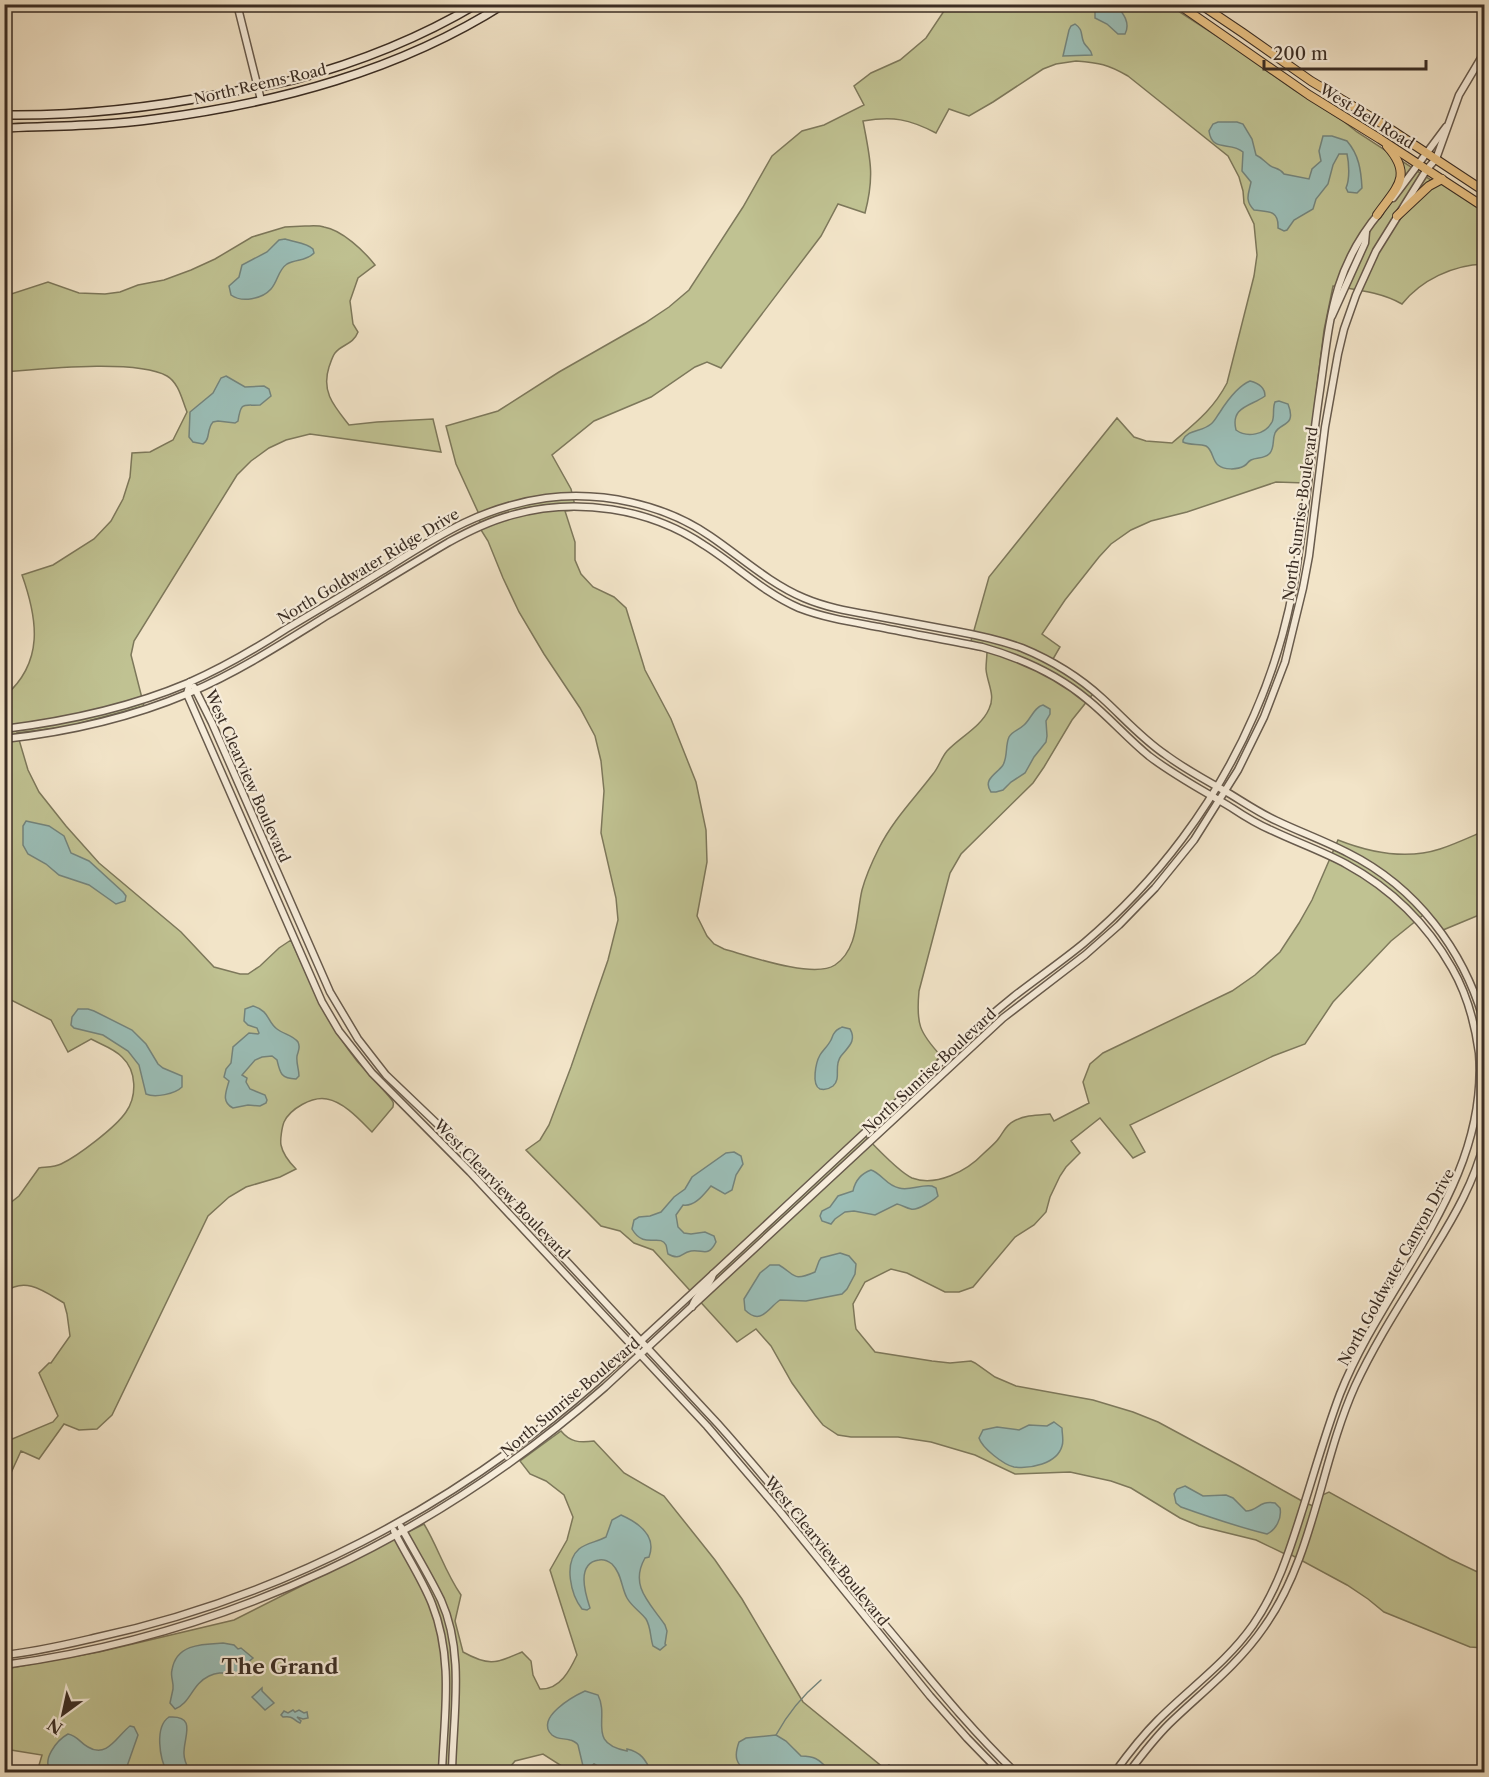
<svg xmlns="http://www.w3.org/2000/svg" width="1489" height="1777" font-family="'Libre Caslon Text',serif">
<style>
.green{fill:#c0c292;stroke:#7d785b;stroke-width:1.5;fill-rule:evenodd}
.water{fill:#9bbeb7;stroke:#74847c;stroke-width:1.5}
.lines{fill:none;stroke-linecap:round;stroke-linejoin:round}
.stream{stroke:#74847c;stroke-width:1.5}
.tertiary-casing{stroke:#685b4d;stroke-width:9}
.secondary-casing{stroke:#3a2d24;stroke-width:10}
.primary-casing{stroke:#3a2d24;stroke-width:10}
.tertiary{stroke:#f7eddb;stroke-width:6}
.secondary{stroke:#f7eddb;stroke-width:7}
.primary{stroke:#e9c284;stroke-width:8}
.labels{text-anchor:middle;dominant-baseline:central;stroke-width:4.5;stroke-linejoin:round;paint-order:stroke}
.street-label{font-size:15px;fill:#3a2d24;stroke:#f7eddb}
.district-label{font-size:21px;font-weight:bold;fill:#3a2d24;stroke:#f7eddb}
</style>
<rect width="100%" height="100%" fill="#f2e4c8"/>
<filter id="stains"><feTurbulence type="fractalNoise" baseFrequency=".00333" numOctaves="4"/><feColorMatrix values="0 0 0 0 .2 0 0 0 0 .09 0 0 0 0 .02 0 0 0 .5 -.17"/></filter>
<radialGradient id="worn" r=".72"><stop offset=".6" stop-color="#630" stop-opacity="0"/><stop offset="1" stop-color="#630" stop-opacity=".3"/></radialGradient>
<g class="green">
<path d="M969,4l16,2 4,-2 180,1 68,44 57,41 48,30 15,12 74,48 14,5 39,27v52c-31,1 -63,16 -82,40 -21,-12 -45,-14 -69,-18l-9,44 -19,153 -29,-1 -89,30 -36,9 -20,9 -20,14 -12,13 -34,43 -23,34 18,13 -7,12 20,13 23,18 -24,30 -28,47 -11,16 -72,71 -11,19 -31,118c-3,33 0,41 22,65l-80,76c12,12 37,40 51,46 24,9 55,-7 71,-24 5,-5 12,-10 16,-16 5,-7 7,-13 15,-17 11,-6 24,-6 36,-7l4,7 35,-18 -6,-21 7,-18 13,-11 129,-62 23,-16 25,-23 19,-29 13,-23 26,-60c33,13 68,20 102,9 15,-5 30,-12 44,-18v82l-41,17 -16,-18 -36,29 -58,61 -28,42 -32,12 -143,69 15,27 -12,6 -33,-40 -29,23 9,12 -14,14 -6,9 -10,21 -4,15 -12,13 -19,12 -42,50 -14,5h-14l-38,-19 -16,-4 -26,13 -12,22 2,19 1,6 19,23 57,9 18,2 21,-2 4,2 20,14 21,9 77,14 40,12 25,10 78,42 66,37 15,7 3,-12 9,-4 121,67 34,16v73l-14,-1 -86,-35 -16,-13 -21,-14 -61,-33 -1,2 -29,-14 -57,-14 -19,-8 -49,-30 -20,-7 -41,-9 -55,2 -40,-19 -44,-13 -33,-5h-47l-13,-2 -15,-10 -8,-10 -23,-32 -21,-37 -15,-17 -19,13 -84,-92 -19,-7 -14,-12 -19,-5 -75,-76 14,-10 9,-15 22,-58 37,-107 10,-40 -2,-22 -15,-65 3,-42 -3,-30 -6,-25 -15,-28 -36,-54 -25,-42 -16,-34 -15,-37 -7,-11 -3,-18 -22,-48 -10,-38 52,-15 61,-39 86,-49 24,-16 20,-17 54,-83 29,-51 30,-25 22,-6 40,-20 -10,-19 17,-13 29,-13 26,-22 22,-33zM1076,61c24,2 31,3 52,15l100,80 11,21 4,14 1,12 10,21 3,31 -3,21 -27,107c-14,27 -33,41 -55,60l-26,-2 -12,-4 -17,-19 -128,159 -20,71 18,3c0,6 -1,12 -1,18 1,14 10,26 3,40 -8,18 -29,28 -42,42 -6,7 -8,16 -14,23 -19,25 -40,46 -54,74 -7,14 -13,27 -17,42 -6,25 -3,59 -27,75 -22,14 -86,-9 -111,-16l-10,-5 -7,-8 -10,-20 10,-54 -1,-32 -10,-48 -25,-63 -26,-49 -19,-62 -12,-11 -21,-10 -12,-13 -6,-14v-18l-10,-31 11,-1 -5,-21 -19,-34 42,-34 57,-24 44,-30 12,-5 14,6 100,-132 17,-32 27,9c10,-38 5,-55 -2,-92 30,-5 46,-2 73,12l13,-24 20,7 24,-14 50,-33 13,-5z"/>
<path d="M305,226c6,0 13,-1 19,1 18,3 40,24 51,38l-17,13 -8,23 3,23 5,8c-5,13 -16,12 -23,21 -3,4 -4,9 -6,14 -8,25 5,39 20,58l28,-3 56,-3 8,33 -131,-18 -24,6 -17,8 -18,13 -14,14 -103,166 -3,14 13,51 -78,21 -49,6 11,37 11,22 27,34 33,37 82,69 33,35 26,7h8l12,-8 19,-18 12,-8c19,42 37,85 66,121 6,7 35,37 36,41 1,2 0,3 0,5l-21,25c-12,-12 -28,-30 -45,-33 -15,-3 -37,10 -43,23 -2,5 -4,18 -3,23 2,10 8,17 15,24l-16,8 -34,10 -17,10 -21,19 -96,199 -15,14 -18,1 -15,-6 -25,35 -18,-8 -16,35v-44l48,-20 5,-6 -19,-43 10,-10h2l19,-27 -3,-22 -3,-11c-19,-11 -38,-27 -59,-11v-85l14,-11 20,-28c7,-1 16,-1 22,-4 17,-8 55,-37 65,-52 11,-16 11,-41 -4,-55 -7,-8 -22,-13 -31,-18l-23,13 -17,-32 -46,-23v-301c39,-34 33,-76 17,-121l31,-10 41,-26 17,-18 12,-22 7,-22 2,-24 18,-1 23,-12 14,-28c-5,-12 -8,-29 -20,-36 -31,-17 -125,-7 -162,-4v-76l43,-14 31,11 26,1 15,-2 18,-7 26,-5 27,-10 24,-11 37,-22 33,-10z"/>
<path d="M561,1431c9,11 18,12 33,10l30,32 40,23 51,64 27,39 61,103 81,66 5,-3 7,7h-325l-28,-18 -28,7 -9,11h-469l5,-17 -37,-6v-80l94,-17 135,-32 190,-96c14,23 21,48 37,71l-6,26 8,31c27,15 33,11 59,0l9,9 2,14 7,14c20,1 30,-19 37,-34l-27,-85 17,-30 6,-23 -9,-22 -18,-14 -16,-7 -10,-13z"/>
</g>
<g class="water">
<path d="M1095,5h21c7,8 15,18 9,29h-7l-11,-10 -12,-6z"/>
<path d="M1075,24c9,6 5,11 9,19 4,6 7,6 8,12l-29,1 6,-26 2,-4z"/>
<path d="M1218,122h19l6,2 9,15 4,16c6,3 7,5 12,9 6,6 10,2 16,10l25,5 3,-10 9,-8 -2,-10 4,-15h9l15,5c12,14 14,29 15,47l-5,5 -9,-1 -2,-4c4,-9 3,-25 1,-34h-8l-6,11 -5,19 -12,15 -3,10 -19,11 -7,10 -3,1 -6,-3c1,-19 -11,-16 -24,-18 -10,-10 -5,-17 -3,-28l-9,-11 1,-19c-12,-11 -31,1 -34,-21l4,-7z"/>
<path d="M285,239c9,3 23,4 28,10l1,4c-7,8 -18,6 -27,11 -9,6 -9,17 -16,25 -9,10 -29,14 -40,6l-2,-9 10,-9 3,-12 25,-13 12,-12z"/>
<path d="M226,376l19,11 19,-1 5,3 2,7 -11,9c-17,1 -19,-4 -22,16l-3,2 -17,-2 -5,1c-7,8 -2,17 -10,22l-10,-2 -4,-5 1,-25 23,-19 8,-15z"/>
<path d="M1250,381c8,2 15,6 15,15 -13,10 -35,10 -29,34 11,8 29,5 36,-8 3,-6 0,-13 3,-20l4,-1 9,3c9,23 -8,18 -13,29 -3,7 0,16 -6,21 -5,5 -12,3 -18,6 -5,3 -2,3 -7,6 -7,4 -20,4 -26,-1 -6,-5 -5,-15 -12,-19 -7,-3 -15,0 -23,-4v-2c5,-11 19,-8 28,-16 4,-3 6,-8 9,-12 7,-11 18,-26 30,-31z"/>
<path d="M1043,705l7,4v5l-4,7 1,15 -1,6 -12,15 -9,16 -14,9 -8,8 -7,2h-5c-9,-13 6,-18 12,-27 5,-9 2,-19 6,-28 3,-6 10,-7 15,-12 7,-6 10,-18 19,-20z"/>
<polygon points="26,821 49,826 64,836 71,853 89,861 123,892 126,896 125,901 116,904 89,885 59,875 46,864 28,854 23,845 23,826"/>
<path d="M253,1006c17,5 14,16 24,23 6,5 16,6 21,13 3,6 0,9 -1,14 -1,7 2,13 2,20l-3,3c-15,0 -16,-6 -19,-19l-5,-4 -10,1 -7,3 -13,15 5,3 -1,4 4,7 15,6 2,5 -1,3 -6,3 -12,-1 -15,3c-12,-6 -7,-16 -4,-27l-5,-4 2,-8 5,-6 2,-16 16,-14 9,1 1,-1 -2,-5 -9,-3 -4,-4 1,-12z"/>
<path d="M78,1009h10l6,2 38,19 14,14 12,20 5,4 19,8v11c-7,7 -27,11 -36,7l-7,-29 -11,-14 -25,-16 -29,-7 -3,-3 1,-8z"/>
<path d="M842,1027l8,2c7,12 -2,18 -9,27 -8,10 1,22 -8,30 -4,3 -9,4 -13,3 -9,-4 -4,-27 0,-34 3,-5 8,-9 11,-15 1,-2 2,-6 4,-8 2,-3 4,-3 7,-5z"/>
<path d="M734,1152l7,4 2,8 -7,11 -4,15 -7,4 -14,-8c-7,8 -16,21 -28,19l-7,10 2,12 6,6 7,1 14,-2 9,4 2,6c-8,16 -13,7 -25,9 -11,2 -10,10 -23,3 -1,-3 -1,-6 -2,-9 -6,-12 -22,5 -34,-16l2,-9 5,-3 11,-1 11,-4 13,-15 11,-8 7,-12 34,-24z"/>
<path d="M871,1170c10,3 16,16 28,18 11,3 22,-4 33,-2l4,2 2,8c-4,4 -21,15 -27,13 -5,-1 -9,-4 -14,-5l-22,11 -21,-4 -9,1 -10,7 -4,5 -9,-3 -2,-5 2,-5 8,-4 8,-11 15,-5c2,-10 7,-17 18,-21z"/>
<path d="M840,1253l9,3 7,8 -1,10 -8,15 -5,5 -36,7 -26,-1c-12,8 -19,26 -35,10l-1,-11 16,-26 10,-8h9c17,10 13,17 36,7l4,-11 2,-3z"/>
<path d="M1054,1422l8,6c0,6 2,13 0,18 -5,18 -32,23 -48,21 -10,-2 -32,-19 -35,-29l4,-8 14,-3 22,3 10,-5 18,1z"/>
<path d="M1185,1486l18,10 23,-1 7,3 13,13c12,0 13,-11 29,-8l5,5c2,10 -4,22 -13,26 -29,-7 -58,-17 -86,-27l-5,-4 -2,-9 3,-5z"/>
<path d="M621,1515c18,8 36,21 28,42l-4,1c-16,28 5,45 20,67l2,6 -2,13 1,1 -6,5 -7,-4c-3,-9 -2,-19 -7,-27 -6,-8 -14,-12 -19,-21 -6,-11 -5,-24 -15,-34 -4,-3 -8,-5 -13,-4 -23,3 -14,33 -9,48l-3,2 -5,-1c-11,-14 -19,-46 -3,-60 7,-6 18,-7 27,-12l6,-17z"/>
<path d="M223,1643l11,2 4,4 3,-1 12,10 -7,6 5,6c-18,9 -26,-2 -42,6 -17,8 -19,28 -34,33l-5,-6c1,-5 2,-9 3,-14 1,-7 -3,-13 -1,-19 4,-26 30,-26 51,-27z"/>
<polygon points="262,1688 262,1691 274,1703 265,1710 252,1697"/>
<path d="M585,1691l13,4c12,24 -12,48 29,56v-2c14,3 19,11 24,23h-42l-15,-8 -4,3 -7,-1 -5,-21c-1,-2 -6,-5 -8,-5 -6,-2 -12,0 -18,-5 -18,-17 22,-39 33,-44z"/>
<path d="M293,1710l2,2 4,-2 5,3 3,-1 1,6 -5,1 -6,-2 4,4 -1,2c-9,-4 -5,-7 -17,-6l-2,-2 3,-4 4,2z"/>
<path d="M169,1717c29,-2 14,21 15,37 0,7 3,12 6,18h-23c-7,-13 -13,-45 2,-55z"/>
<path d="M130,1726l4,1 4,8 -13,37h-35l-5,-3 -13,-3 -11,6h-9c-12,-11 5,-32 16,-38 10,2 12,9 20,13 19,12 29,-11 42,-21z"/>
<path d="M776,1735l10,6 15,15c21,1 17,6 32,16h-84c-14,-7 -15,-16 -10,-30l7,-4z"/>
</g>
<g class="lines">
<path class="stream" d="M776,1735c12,-22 26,-39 45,-55"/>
<defs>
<g id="tertiary">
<polyline points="237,4 261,100"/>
<polyline points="1393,198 1446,127"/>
<polyline points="1332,316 1365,243 1366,232"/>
<polyline points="190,682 187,694 322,1002 339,1031 372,1073 470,1172 707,1426 778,1509 930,1696 967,1738 1000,1772"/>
<path d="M194,687l18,36 118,269 28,47 28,36 67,64 265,285c58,65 112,133 167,201 42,50 83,102 130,147"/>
<path d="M4,729c64,-8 125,-21 184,-46 34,-15 67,-34 98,-54 32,-19 64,-38 96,-58 54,-34 98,-64 164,-73 55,-7 118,6 164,38 31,21 59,47 94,62 21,9 43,13 66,17 28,5 57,11 85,16 22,4 45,9 67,17 29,12 56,28 80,50 21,19 40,41 64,57 19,14 39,25 59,36 17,10 34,22 52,30 23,11 48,20 71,32 68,34 116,97 136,169"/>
<path d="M4,739c64,-7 126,-21 185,-46 49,-21 94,-50 139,-78 40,-24 80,-49 121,-73 20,-11 40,-21 63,-27 64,-18 137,-7 192,30 32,20 60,48 95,63 26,10 53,14 80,19 34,7 68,13 103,20 39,11 75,27 106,53 22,18 40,39 61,56 26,20 55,35 83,52 12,8 25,16 39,22 25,12 51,21 75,34 44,24 81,60 106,104 15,26 23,56 27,85 10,132 -94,227 -139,341 -14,37 -25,76 -37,114 -13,41 -25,81 -50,117 -26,37 -63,63 -95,95 -16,16 -30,34 -43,52"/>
<path d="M692,1307c3,-14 18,-19 21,-33"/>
<path d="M401,1527c13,24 28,48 40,73 24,53 12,116 11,172"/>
<path d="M394,1531c12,24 28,48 38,73 22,55 12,112 10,168"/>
<path d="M4,1655c31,-3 60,-10 90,-17 186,-40 359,-130 502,-256 125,-114 248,-231 373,-346 14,-14 29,-27 44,-39 23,-18 48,-35 71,-54 73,-62 132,-140 170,-228 23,-52 38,-108 45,-164 8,-53 13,-107 21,-161 10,-70 12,-121 60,-178"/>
<path d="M4,1665c227,-31 430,-128 601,-278l398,-369 82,-63 34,-30 36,-37 39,-48 44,-70 26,-53 21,-55 18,-74 6,-32 16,-129 13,-73 6,-25 12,-34 20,-44 51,-82 9,-10 23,-64 25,-42"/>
<path d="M1129,1772c12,-16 25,-33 40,-48 33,-32 69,-59 95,-97 50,-70 56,-163 91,-241 22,-48 52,-92 79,-137 21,-34 40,-67 50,-106"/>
</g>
<g id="secondary">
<path d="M4,115c73,1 146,-7 217,-21 24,-5 48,-8 72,-14 64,-17 127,-42 184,-76"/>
<path d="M4,128c51,-2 101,-2 151,-9 122,-16 244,-48 349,-115"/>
</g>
<g id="primary">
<polyline points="1178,4 1309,95 1380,139 1484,207"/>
<polyline points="1200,4 1243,33 1311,81 1381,123 1484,191"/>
<path d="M1377,215c19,-27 37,-39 10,-69"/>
<polyline points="1397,216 1429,186 1442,179"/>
</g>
</defs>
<use href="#tertiary" class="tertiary-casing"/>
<use href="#secondary" class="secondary-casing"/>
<use href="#primary" class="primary-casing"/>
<use href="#tertiary" class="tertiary"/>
<use href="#secondary" class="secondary"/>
<use href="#primary" class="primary"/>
</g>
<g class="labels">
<g class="street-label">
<text transform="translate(260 84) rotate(-13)">North Reems Road</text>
<text transform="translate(1367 116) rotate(32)">West Bell Road</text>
<text transform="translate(1300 514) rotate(-82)">North Sunrise Boulevard</text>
<text transform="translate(368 566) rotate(-31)">North Goldwater Ridge Drive</text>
<text transform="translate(248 776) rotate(66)">West Clearview Boulevard</text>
<text transform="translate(929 1071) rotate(-43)">North Sunrise Boulevard</text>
<text transform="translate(502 1189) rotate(46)">West Clearview Boulevard</text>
<text transform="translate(1396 1267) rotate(-61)">North Goldwater Canyon Drive</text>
<text transform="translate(570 1397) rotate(-40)">North Sunrise Boulevard</text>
<text transform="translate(827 1551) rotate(51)">West Clearview Boulevard</text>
</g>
<g class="district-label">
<text x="280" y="1666">The Grand</text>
</g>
</g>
<rect width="1489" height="1777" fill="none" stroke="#f2e4c8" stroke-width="24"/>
<rect x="6" y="6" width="1477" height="1765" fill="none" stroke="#3a2d24" stroke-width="3"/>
<rect x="12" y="12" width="1465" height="1753" fill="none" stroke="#3a2d24" stroke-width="1.5"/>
<g transform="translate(63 1714) rotate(213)" stroke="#f7eddb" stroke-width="4.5" paint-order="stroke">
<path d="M0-4.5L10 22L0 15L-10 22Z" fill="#3a2d24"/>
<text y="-9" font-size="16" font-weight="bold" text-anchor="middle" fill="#3a2d24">N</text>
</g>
<path d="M1264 60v9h162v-9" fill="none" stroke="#3a2d24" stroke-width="3"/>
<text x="1273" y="60" font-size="18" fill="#3a2d24" stroke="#f7eddb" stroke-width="4.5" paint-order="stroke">200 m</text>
<rect width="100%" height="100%" filter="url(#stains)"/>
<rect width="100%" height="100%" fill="url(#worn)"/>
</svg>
